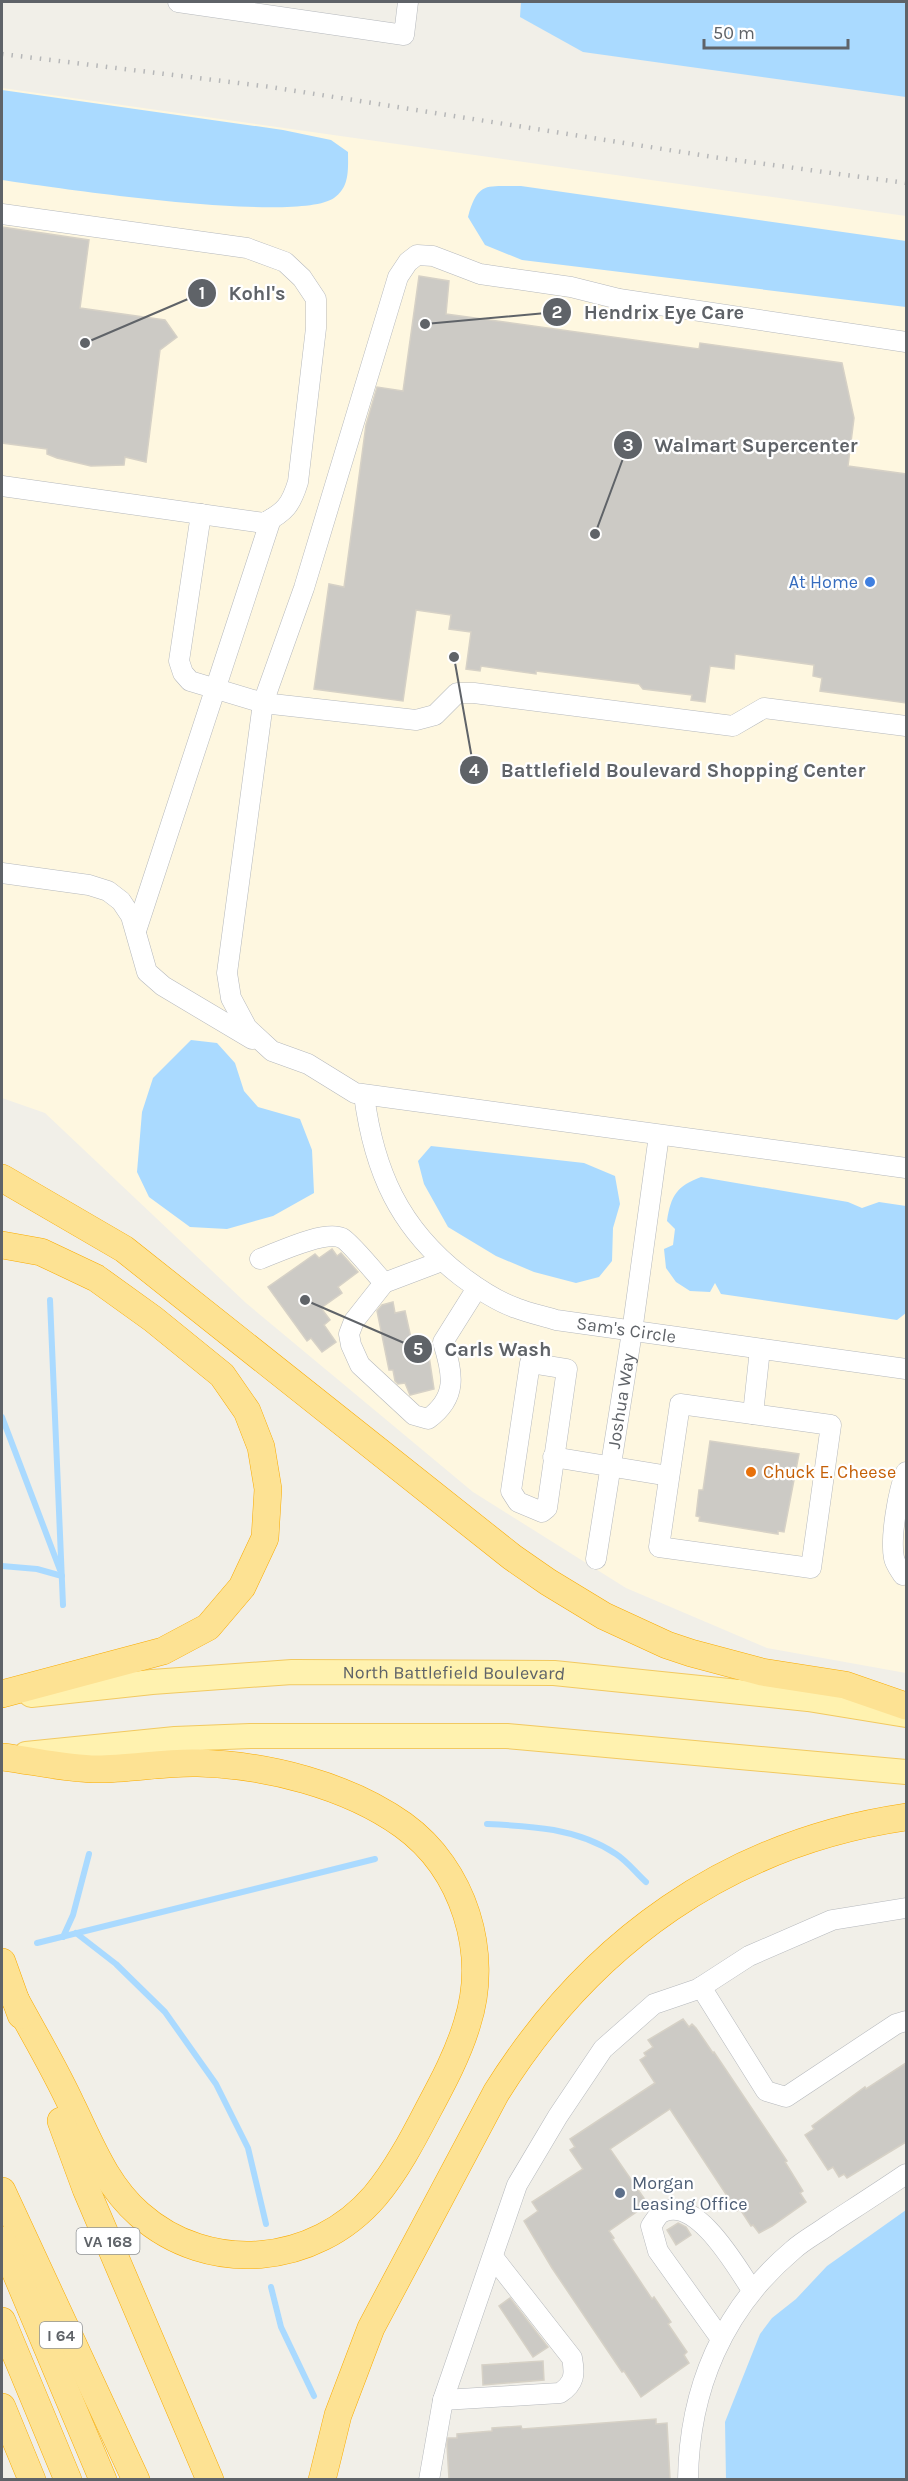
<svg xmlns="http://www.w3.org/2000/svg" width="908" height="2481" font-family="Karla,sans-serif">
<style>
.commercial{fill:#fef7e0}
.water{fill:#aadaff}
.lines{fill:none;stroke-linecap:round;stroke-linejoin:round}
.stream{stroke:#aadaff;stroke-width:6}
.building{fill:#cccac5;stroke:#d6d1c6;stroke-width:1.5}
.minor-casing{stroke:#b5b8bc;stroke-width:21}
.major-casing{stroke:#f2c960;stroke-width:26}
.highway-casing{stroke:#f9ab00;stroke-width:28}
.minor{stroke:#fff;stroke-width:20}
.major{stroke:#fff2af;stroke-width:24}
.highway{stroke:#fde293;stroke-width:27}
.rail{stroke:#b6b7b8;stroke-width:4.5;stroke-dasharray:1.5 8;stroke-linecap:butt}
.shop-dot{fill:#3f7fe0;stroke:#fff;stroke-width:2}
.food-dot{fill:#e8710a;stroke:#fff;stroke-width:2}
.service-dot{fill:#5c6f8a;stroke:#fff;stroke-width:2}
.labels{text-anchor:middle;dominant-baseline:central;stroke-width:4.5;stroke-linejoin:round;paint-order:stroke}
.shield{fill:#fff;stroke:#8f9295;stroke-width:1.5}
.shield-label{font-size:16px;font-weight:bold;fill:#5f6368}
.shop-label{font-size:18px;fill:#366cbe;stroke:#fff;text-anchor:end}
.street-label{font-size:18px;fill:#5f6368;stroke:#fff}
.food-label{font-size:18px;fill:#c56008;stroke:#fff;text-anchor:start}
.service-label{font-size:18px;fill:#4e5e75;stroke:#fff;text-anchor:start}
.leader{fill:none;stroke:#5f6368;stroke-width:2}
.callout-dot{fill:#5f6368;stroke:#fff;stroke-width:2}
.mark-label{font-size:18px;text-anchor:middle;font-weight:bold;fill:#fff}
.callout-label{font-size:20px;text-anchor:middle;font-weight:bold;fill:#5f6368;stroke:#fff;stroke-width:4.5;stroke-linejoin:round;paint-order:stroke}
</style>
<rect width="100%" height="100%" fill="#f1efe8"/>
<polygon class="commercial" points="2,88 906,216 906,1673 767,1648 626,1588 473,1492 246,1303 45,1113 2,1098"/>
<g class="water">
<polygon points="521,2 906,2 906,97 583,52 520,17"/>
<path d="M2,90l281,40 48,10 17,12c0,17 2,35 -14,46 -38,26 -277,-10 -332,-18z"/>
<path d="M521,186l385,55v66l-384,-47 -37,-15 -17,-28c10,-37 19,-30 53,-31z"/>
<polygon points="191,1040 217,1043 235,1063 244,1091 258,1107 300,1119 312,1150 314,1193 273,1216 227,1229 190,1227 149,1197 137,1172 142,1112 153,1078"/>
<polygon points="431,1146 584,1163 615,1176 620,1204 613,1228 612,1261 599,1277 576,1283 534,1272 496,1256 448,1227 424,1184 418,1161"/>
<path d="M701,1177l147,25 14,6 17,-6 27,4v107l-9,7 -176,-26 -6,-11 -5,9 -20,-1 -14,-9 -10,-14 -2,-19 9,-4 2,-16 -8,-8c4,-26 10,-35 34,-44z"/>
<polygon points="906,2210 906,2479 726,2479 725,2422 760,2334 772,2318 796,2299 827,2266"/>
</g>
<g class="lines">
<g class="stream">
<polyline points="50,1300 63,1605"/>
<polyline points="2,1417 60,1570"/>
<polyline points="2,1566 37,1569 62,1576"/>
<path d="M487,1824c44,2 90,4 129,30 11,7 20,19 30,28"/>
<polyline points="76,1933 116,1964 165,2012 216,2084 248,2148 266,2224"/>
<polyline points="63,1937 73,1915 89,1854"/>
<polyline points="37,1943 375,1859"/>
<polyline points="271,2287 281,2327 314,2396"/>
</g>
</g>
<g class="building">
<polygon points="2,227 89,240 80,308 165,320 177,337 160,350 146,462 125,457 124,465 91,466 57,458 47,454 47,449 2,443"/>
<polygon points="419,276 449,281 446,314 699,349 700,343 842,363 854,418 848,466 906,474 906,703 820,691 822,678 813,676 814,665 735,654 734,669 710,666 705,702 691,700 692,695 643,689 639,684 536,671 536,674 481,666 480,671 466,669 471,632 449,629 451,615 416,610 403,701 314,689 329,584 344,587 366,425 377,387 403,391"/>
<polygon points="332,1249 337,1256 341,1253 358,1272 338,1287 342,1293 321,1308 330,1320 324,1325 336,1342 322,1352 311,1338 307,1341 268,1287 315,1254 319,1258"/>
<polygon points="393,1302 395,1313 405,1311 415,1356 429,1356 434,1389 410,1395 405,1383 398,1384 395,1381 393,1370 389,1370 377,1311 382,1305"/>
<polygon points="710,1441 799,1454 784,1532 778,1531 778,1534 699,1521 700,1517 696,1516 699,1490 703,1490"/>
<polygon points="683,2019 689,2027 692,2024 696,2028 713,2053 714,2052 787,2161 785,2162 803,2191 800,2193 806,2202 772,2226 759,2233 753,2225 751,2226 740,2209 737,2211 670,2109 610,2149 648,2204 609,2231 614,2238 612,2239 652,2299 654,2297 671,2322 668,2324 687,2352 684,2355 689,2363 641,2397 624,2371 622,2372 552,2268 524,2221 538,2211 532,2202 583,2169 570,2150 575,2147 570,2139 655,2083 640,2060 646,2056 644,2053 653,2047 648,2040"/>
<polygon points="906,2063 906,2142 847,2178 844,2174 839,2177 833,2167 828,2170 805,2135 814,2129 812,2126 865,2087 866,2089"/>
<polygon points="678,2223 686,2227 691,2235 676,2245 667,2230"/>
<polygon points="510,2298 548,2347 533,2357 499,2306"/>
<polygon points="543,2361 544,2380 483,2385 482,2365"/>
<polygon points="656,2419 656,2424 667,2423 670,2479 449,2479 447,2444 448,2438 457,2438 457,2434 492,2431 492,2428 521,2426 522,2429"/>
</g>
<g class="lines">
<defs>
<g id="minor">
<polyline points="178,2 404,35 408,2"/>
<path d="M2,214l245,34 38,14 17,16 14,21v29l-18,154c-7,23 -13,30 -34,41l-262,-37"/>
<polyline points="201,514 179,661 183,673 190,681 263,703 304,588 398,277 408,262 417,255 433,256 480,274 571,287 619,299 906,342"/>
<polyline points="906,726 764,708 733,726 474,693 457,693 435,715 416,720 263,703 227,973 231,998 247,1028 272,1051 308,1064 355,1093 906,1168"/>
<polyline points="2,873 89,885 108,891 121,901 131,916 147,972 163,986 252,1039"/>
<polyline points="136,931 271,519"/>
<path id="s1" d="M364,1095c10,76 35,133 97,181 16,12 35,25 55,32 13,5 27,8 40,12l350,49"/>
<path d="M260,1259c19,-7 64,-29 82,-21 8,4 34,36 42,45"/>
<path d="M442,1261l-58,22 -30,38 -5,13 2,11 9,20 54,50 14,4c30,-22 25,-45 15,-77l34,-54"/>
<polygon points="530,1363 567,1369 547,1508 542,1512 518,1502 511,1491"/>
<polygon points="680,1404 831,1425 811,1568 659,1547"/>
<polyline points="753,1414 760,1349"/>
<polyline points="553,1457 669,1476"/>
<path id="s2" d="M596,1559l36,-227 27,-197"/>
<path d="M903,1575c-3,-5 -8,-11 -9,-17 -4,-20 4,-67 12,-86"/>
<polyline points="701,1987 766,2091 786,2097 896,2024 906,2021"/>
<path d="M721,2339l-63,-88 -7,-25c3,-4 7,-12 12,-14 34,-16 74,56 89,78"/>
<path d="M443,2400l117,-7c15,-10 15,-19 12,-35l-79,-101"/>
<polyline points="429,2480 443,2400 517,2185 558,2116 603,2049 654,2004 698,1989 749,1956 832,1920 906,1908"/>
<path d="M688,2480c1,-91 35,-171 105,-230 11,-10 25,-17 37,-26 26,-17 51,-33 76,-50"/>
</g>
<g id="major">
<path id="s3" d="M31,1695l121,-13 140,-10 262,1 254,26 98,16"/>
<polyline points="26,1754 175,1739 250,1736 507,1736 906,1772"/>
</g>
<g id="highway">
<polyline points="2,1178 124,1249 512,1557 548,1582 604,1616 667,1645 691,1653 762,1672 845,1685 906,1706"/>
<polyline points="2,1245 41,1252 96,1278 153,1319 222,1375 247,1411 261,1447 268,1489 265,1538 242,1587 208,1627 163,1651 2,1694"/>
<path d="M3,1757c31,4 64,12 94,12 34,0 67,-7 101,-6 69,2 149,22 205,62 61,44 87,128 64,199 -9,30 -24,58 -39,86 -15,29 -32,61 -53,86 -60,70 -166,80 -236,18 -33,-29 -48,-69 -67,-108 -17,-37 -38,-72 -57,-107"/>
<polyline points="2,1962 21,2015"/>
<polyline points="61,2121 86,2189 210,2480"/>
<polyline points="2,2191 136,2480"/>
<polyline points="2,2240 103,2480"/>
<polyline points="2,2321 68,2480"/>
<polyline points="2,2407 32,2480"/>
<path d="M322,2480l16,-65 33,-87 125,-235c94,-151 233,-250 410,-276"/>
</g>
</defs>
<use href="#minor" class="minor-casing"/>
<use href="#major" class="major-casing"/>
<use href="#highway" class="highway-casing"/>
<use href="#minor" class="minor"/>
<use href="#major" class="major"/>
<use href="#highway" class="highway"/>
<polyline class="rail" points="2,54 271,87 713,157 906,183"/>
</g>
<circle class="shop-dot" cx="870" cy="582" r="6"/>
<circle class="food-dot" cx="751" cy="1472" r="6"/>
<circle class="service-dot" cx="620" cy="2193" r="6"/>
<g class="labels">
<g class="shield">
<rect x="76.5" y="2228" width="63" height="26" rx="4.5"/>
<rect x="40" y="2322" width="42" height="26" rx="4.5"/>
</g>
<g class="shield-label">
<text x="108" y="2241">VA 168</text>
<text x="61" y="2335">I 64</text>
</g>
<g class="shop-label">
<text x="858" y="582">At Home</text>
</g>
<g class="street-label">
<text stroke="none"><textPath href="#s1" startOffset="388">Sam's Circle</textPath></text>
<text stroke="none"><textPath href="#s2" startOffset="160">Joshua Way</textPath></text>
<text stroke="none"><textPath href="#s3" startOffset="424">North Battlefield Boulevard</textPath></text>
</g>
<g class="food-label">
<text x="763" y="1472">Chuck E. Cheese</text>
</g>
<g class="service-label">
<text x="632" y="2183">Morgan<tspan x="632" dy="21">Leasing Office</tspan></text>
</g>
</g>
<path class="leader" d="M85 343L202 293M425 324L557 312M595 534L628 445M454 657L474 770M305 1300L418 1349"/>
<g class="callout-dot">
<circle cx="85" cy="343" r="6"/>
<circle cx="425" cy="324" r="6"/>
<circle cx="595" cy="534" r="6"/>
<circle cx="454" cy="657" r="6"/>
<circle cx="305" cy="1300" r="6"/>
<circle cx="202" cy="293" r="15"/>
<circle cx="557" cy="312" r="15"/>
<circle cx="628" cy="445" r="15"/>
<circle cx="474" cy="770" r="15"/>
<circle cx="418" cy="1349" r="15"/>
</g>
<g class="mark-label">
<text x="202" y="299">1</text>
<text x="557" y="318">2</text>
<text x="628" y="451">3</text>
<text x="474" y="776">4</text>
<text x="418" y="1355">5</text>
</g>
<g class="callout-label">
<text x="257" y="300">Kohl's</text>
<text x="664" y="319">Hendrix Eye Care</text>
<text x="756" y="452">Walmart Supercenter</text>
<text x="683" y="777">Battlefield Boulevard Shopping Center</text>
<text x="498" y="1356">Carls Wash</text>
</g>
<rect width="908" height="2481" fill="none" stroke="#5f6368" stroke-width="6"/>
<path d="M704 39v9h144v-9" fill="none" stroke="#5f6368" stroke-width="3"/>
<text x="713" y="39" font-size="18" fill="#5f6368" stroke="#ffffff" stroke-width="4.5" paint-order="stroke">50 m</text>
</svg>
